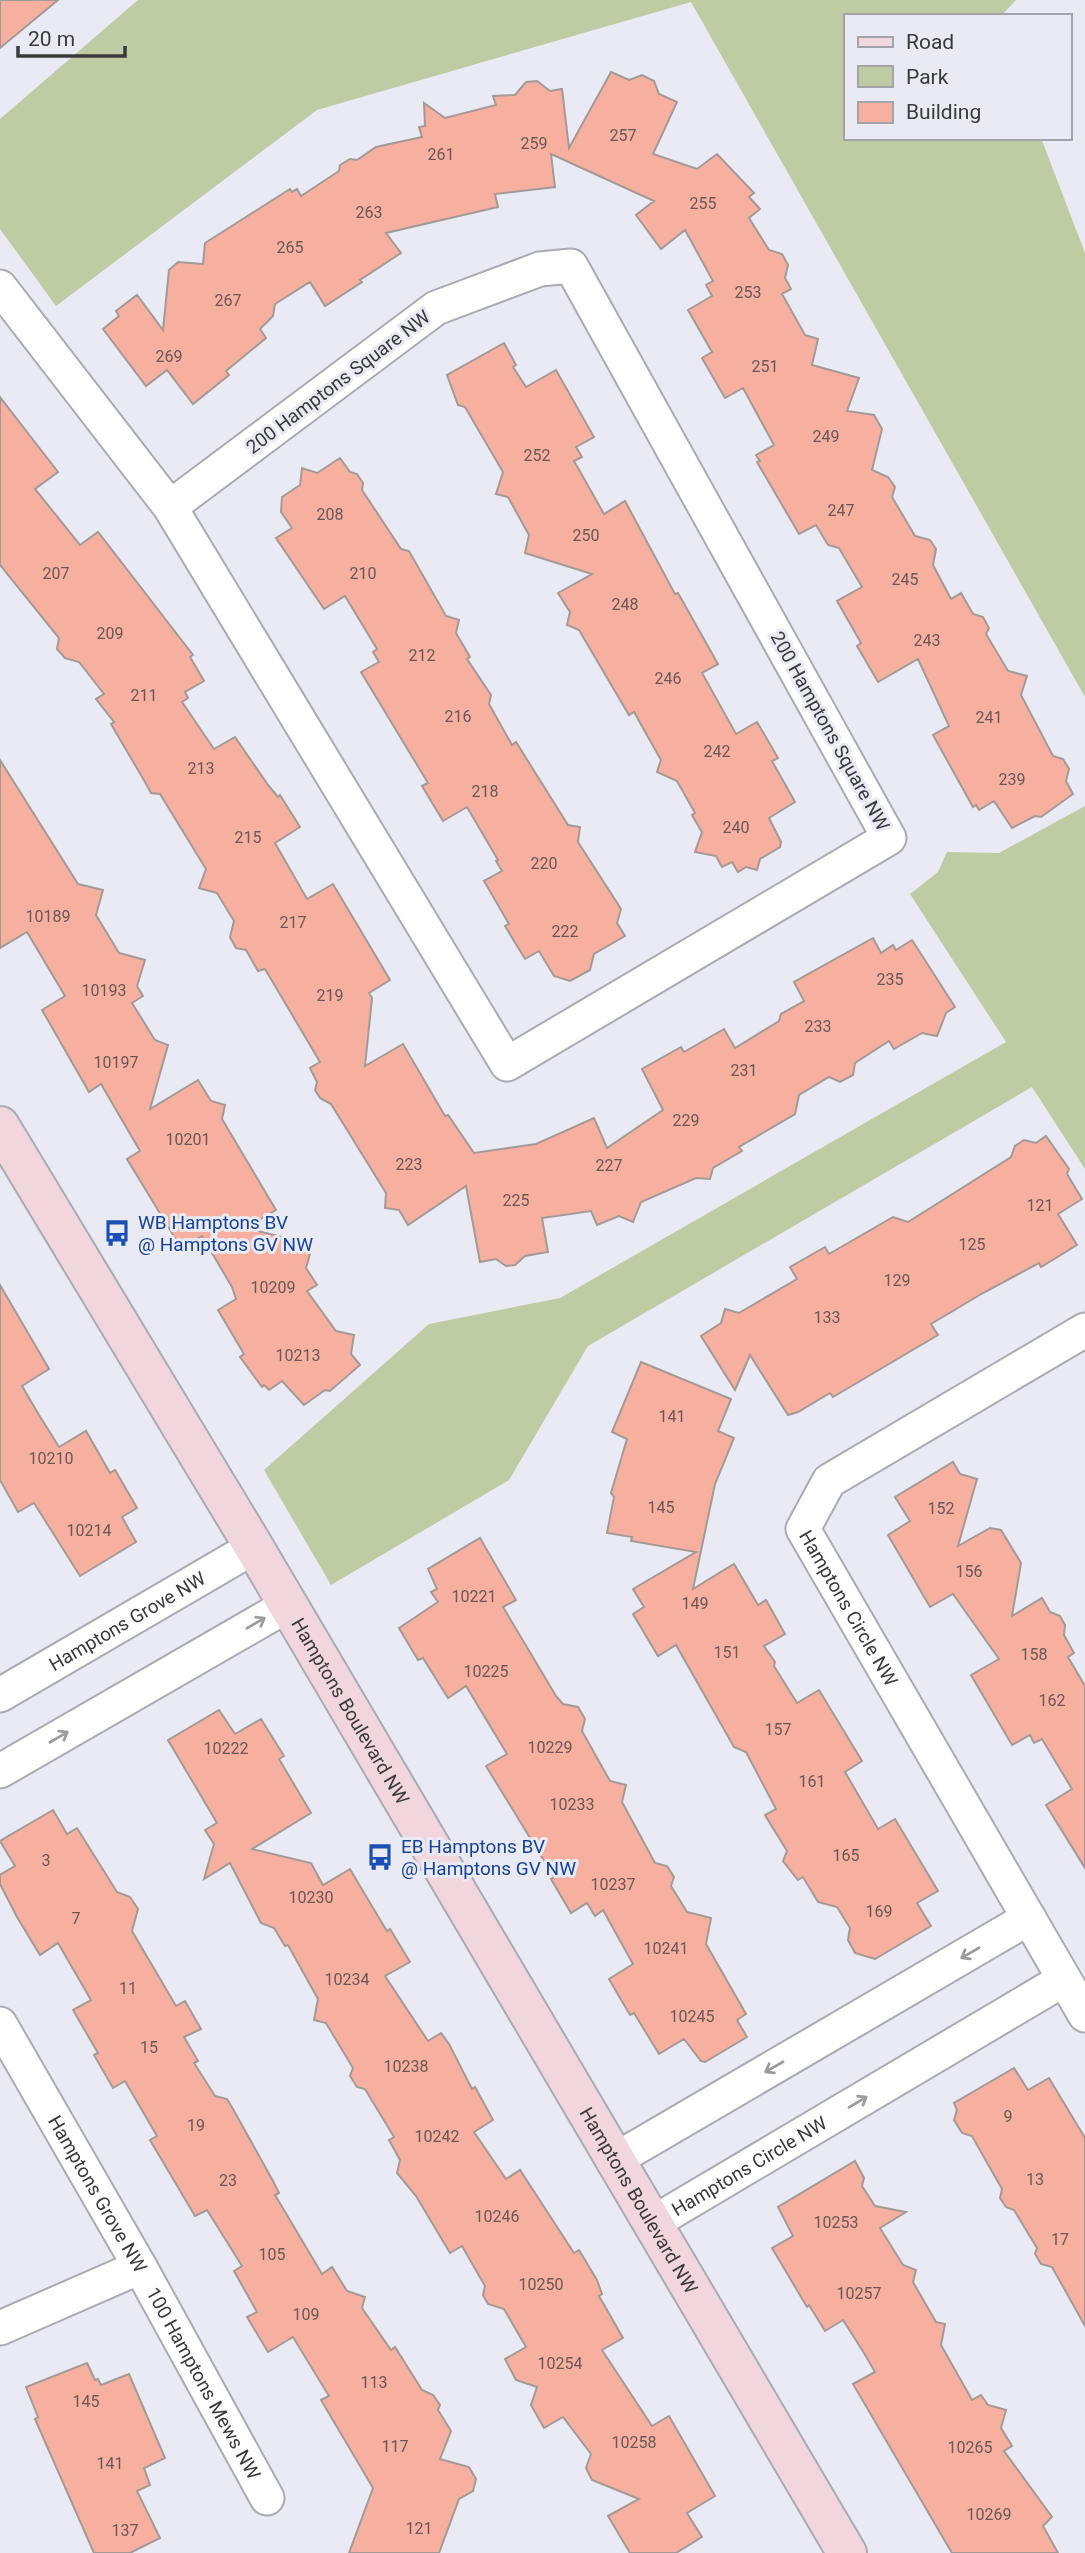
<svg xmlns="http://www.w3.org/2000/svg" width="1085" height="2553" font-family="Roboto,sans-serif">
<style>
.green{fill:#bfcba2}
.building{fill:#f7b09f;stroke:#a39a97;stroke-width:2}
.lines{fill:none;stroke-linecap:round;stroke-linejoin:round}
.street-casing{stroke:#aaabb3;stroke-width:37}
.secondary-casing{stroke:#aaabb3;stroke-width:42}
.street{stroke:#fff;stroke-width:33}
.secondary{stroke:#f2d6de;stroke-width:38}
.oneway{stroke:#9c9c9e}
.labels{text-anchor:middle;dominant-baseline:central;stroke-width:6;stroke-linejoin:round;paint-order:stroke}
.number-label{font-size:16px;fill:#695856}
.street-label{font-size:19px;fill:#3a3a3d;stroke:#e9eaf3}
.transit-label{font-size:19px;fill:#164399;stroke:#e9eaf3;text-anchor:start}
</style>
<rect width="100%" height="100%" fill="#e9eaf3"/>
<g class="green">
<polygon points="138,0 1016,0 1001,16 845,16 845,138 1041,138 1085,253 1085,697 691,2 317,110 56,306 0,229 0,119"/>
<polygon points="1085,806 1085,1169 1032,1087 588,1346 509,1480 331,1585 264,1470 429,1324 560,1298 1006,1042 910,894 938,872 947,852 999,853"/>
</g>
<g class="building">
<polygon points="0,0 58,0 0,48"/>
<polygon points="611,72 629,80 642,75 654,81 659,94 677,102 653,154 697,169 717,154 754,193 749,197 760,209 749,218 769,250 782,254 788,265 785,278 791,289 782,294 805,335 818,339 812,365 859,378 847,411 874,415 882,429 872,470 888,477 895,487 892,497 915,536 930,540 936,549 933,565 951,599 961,593 973,614 983,617 989,628 986,634 1008,671 1027,676 1021,695 1053,756 1063,759 1069,769 1066,781 1073,794 1041,817 1035,816 1012,828 994,801 979,810 976,805 973,807 933,735 949,726 918,659 878,682 857,646 861,643 837,601 862,587 839,548 828,545 816,525 799,534 757,462 760,461 756,455 774,445 743,388 725,398 702,358 712,352 688,310 712,296 706,285 713,281 685,230 661,249 636,215 654,201 551,154 555,187 495,194 498,207 386,233 401,253 360,280 362,282 325,306 310,282 275,304 273,316 260,329 266,338 226,371 229,375 193,404 167,370 146,386 103,329 119,316 116,311 137,295 163,330 169,270 178,262 203,264 205,243 290,189 292,192 297,189 301,196 339,171 340,165 350,159 357,160 376,147 422,137 419,127 425,126 424,103 445,118 496,105 493,96 515,95 526,82 537,81 550,91 562,89 569,148"/>
<polygon points="504,343 516,365 513,367 526,387 556,370 594,437 576,447 582,457 574,461 604,514 625,501 675,594 678,593 718,664 702,673 736,734 757,722 778,758 772,761 795,802 769,818 781,842 780,847 760,859 757,870 746,867 738,872 732,862 722,867 716,856 695,852 702,832 692,815 695,813 677,781 657,772 661,760 634,712 629,715 579,630 567,625 570,612 558,593 592,574 525,553 529,535 508,497 496,494 503,472 465,407 458,405 447,375"/>
<polygon points="0,397 58,472 35,489 80,545 98,532 193,655 190,657 204,681 185,692 188,698 182,702 214,749 235,737 268,785 278,797 280,795 300,827 275,843 307,899 333,884 390,980 369,993 372,998 365,1066 403,1044 445,1116 448,1115 474,1153 536,1144 594,1118 607,1148 663,1110 642,1069 681,1047 684,1052 724,1029 735,1048 779,1021 781,1014 804,1001 794,982 873,938 881,953 893,945 896,950 912,940 955,1007 946,1013 937,1036 922,1033 894,1049 889,1041 855,1063 853,1075 840,1082 829,1077 799,1095 795,1114 739,1147 742,1151 713,1168 710,1179 696,1178 641,1202 633,1222 619,1216 597,1225 591,1211 542,1218 548,1252 525,1256 515,1265 506,1266 496,1259 480,1262 466,1186 408,1225 399,1210 385,1208 386,1193 331,1104 320,1098 315,1090 317,1082 310,1068 320,1062 265,969 258,971 246,950 236,948 230,937 234,921 217,893 199,888 206,869 160,794 151,793 145,782 111,724 114,722 96,699 104,694 79,662 65,658 57,649 59,638 0,565"/>
<polygon points="340,458 350,472 357,474 363,483 362,490 401,549 409,551 446,616 459,620 456,633 470,657 467,659 491,695 489,704 512,745 516,742 568,825 580,827 578,842 621,909 617,923 625,936 594,954 590,970 570,981 554,976 539,951 525,959 505,926 509,924 484,881 502,871 496,861 498,860 467,807 443,821 422,786 428,783 361,672 379,662 373,652 377,649 345,596 324,609 276,538 292,528 281,512 282,497 300,485 302,468 317,473"/>
<polygon points="0,760 78,884 103,890 96,915 119,953 145,960 137,986 143,996 132,1003 155,1040 168,1045 150,1109 198,1080 211,1101 225,1105 222,1119 276,1210 246,1228 302,1242 310,1254 306,1268 317,1285 307,1291 336,1331 354,1335 351,1354 360,1365 330,1391 325,1390 304,1405 282,1381 269,1390 264,1385 262,1387 240,1357 244,1354 218,1310 236,1299 232,1287 202,1236 181,1248 127,1159 140,1151 101,1084 89,1092 42,1010 65,996 27,932 0,948"/>
<polygon points="1046,1136 1069,1169 1067,1174 1082,1199 1058,1214 1077,1245 1041,1267 1039,1263 983,1293 931,1324 938,1335 833,1397 830,1393 798,1412 788,1415 750,1355 735,1390 701,1336 721,1323 725,1309 739,1313 797,1279 790,1267 825,1247 829,1254 893,1217 908,1222 1011,1157 1015,1146 1024,1140 1036,1143"/>
<polygon points="0,1285 49,1369 22,1386 39,1415 59,1447 86,1431 110,1473 115,1470 137,1508 122,1517 136,1542 80,1576 34,1503 18,1512 0,1480"/>
<polygon points="641,1362 731,1399 718,1431 734,1438 715,1484 693,1589 734,1564 758,1605 766,1600 785,1634 764,1646 775,1662 774,1666 797,1703 819,1690 862,1761 845,1772 878,1829 895,1819 938,1891 917,1903 931,1926 875,1959 855,1953 848,1940 850,1928 837,1907 818,1902 803,1877 798,1880 783,1861 787,1851 765,1815 776,1809 746,1752 734,1747 676,1645 658,1656 633,1614 644,1607 633,1589 696,1552 631,1541 632,1537 607,1533 614,1497 611,1493 627,1439 612,1432"/>
<polygon points="953,1462 960,1474 977,1479 958,1546 990,1528 1001,1530 1021,1563 1012,1616 1042,1598 1050,1612 1060,1616 1065,1625 1064,1635 1074,1653 1068,1657 1085,1686 1085,1868 1046,1805 1072,1789 1042,1739 1034,1743 1030,1735 1012,1745 971,1675 999,1659 953,1594 930,1607 888,1535 910,1521 895,1497"/>
<polygon points="480,1538 516,1600 503,1607 556,1696 563,1704 578,1707 585,1719 582,1731 610,1781 626,1785 622,1802 655,1863 667,1866 674,1877 671,1886 687,1912 711,1918 706,1944 746,2014 737,2020 747,2037 705,2062 701,2061 684,2039 659,2054 634,2013 630,2015 609,1979 633,1964 603,1910 595,1916 587,1903 571,1913 551,1879 554,1877 486,1766 507,1754 466,1686 448,1698 423,1658 418,1660 399,1628 438,1602 431,1592 437,1589 428,1569"/>
<polygon points="219,1710 235,1734 261,1719 284,1756 279,1759 311,1813 252,1849 311,1863 323,1885 350,1869 379,1918 387,1931 390,1929 410,1962 385,1976 428,2041 441,2033 449,2044 472,2089 475,2087 493,2120 474,2132 506,2179 520,2170 574,2253 579,2250 597,2280 602,2294 599,2296 623,2338 602,2350 652,2426 669,2416 715,2496 687,2513 702,2537 676,2553 630,2553 608,2516 639,2499 592,2480 586,2468 591,2454 563,2417 544,2428 531,2405 537,2387 516,2380 505,2359 526,2347 504,2309 488,2304 483,2295 485,2286 462,2246 450,2253 416,2196 397,2173 400,2160 389,2140 394,2137 365,2089 357,2087 350,2076 353,2068 326,2023 314,2020 318,1999 288,1945 285,1946 274,1928 261,1923 230,1863 204,1879 214,1844 205,1830 217,1823 168,1740"/>
<polygon points="53,1810 67,1834 77,1828 117,1892 130,1897 138,1909 132,1931 176,2006 185,2001 201,2029 184,2037 198,2061 194,2063 215,2096 227,2099 233,2109 273,2181 279,2193 275,2195 322,2274 332,2267 347,2291 365,2297 362,2308 391,2350 395,2347 422,2390 433,2395 440,2405 438,2410 451,2431 440,2459 469,2467 476,2479 473,2491 459,2499 439,2553 349,2553 373,2488 321,2400 329,2396 293,2337 268,2352 247,2317 257,2312 234,2271 242,2266 207,2210 195,2216 150,2140 157,2136 125,2081 113,2088 94,2055 98,2053 73,2010 91,2000 58,1943 40,1955 17,1917 0,1884 0,1875 15,1866 0,1841"/>
<polygon points="1014,2068 1028,2090 1049,2078 1085,2138 1085,2326 1052,2267 1041,2264 1035,2254 1037,2248 1014,2210 1006,2207 1000,2198 1002,2189 972,2136 962,2133 954,2120 957,2110 954,2103"/>
<polygon points="855,2161 864,2178 862,2186 875,2206 906,2212 880,2228 903,2265 916,2270 913,2282 936,2322 945,2324 941,2345 972,2400 981,2395 988,2405 1006,2410 1001,2428 1012,2446 1004,2451 1052,2517 1043,2526 1058,2553 952,2553 853,2384 875,2372 864,2353 843,2320 825,2331 809,2305 807,2307 772,2248 793,2236 778,2207"/>
<polygon points="87,2363 95,2380 98,2379 101,2385 129,2374 165,2458 144,2468 150,2485 137,2491 160,2538 130,2553 94,2553 35,2419 38,2417 26,2387"/>
</g>
<g class="lines">
<defs>
<g id="street">
<polyline points="0,287 170,507 507,1064 889,838 571,266 540,269 436,308 170,507"/>
<path id="s1" d="M1085,1330l-256,151 -26,48 282,486"/>
<path id="s2" d="M0,1695l254,-148"/>
<polyline points="0,1771 288,1605"/>
<path id="s3" d="M0,2024l140,243 127,231"/>
<polyline points="613,2161 1029,1918"/>
<path id="s4" d="M651,2224l412,-244"/>
<polyline points="0,2328 140,2267"/>
</g>
<g id="secondary">
<path id="s5" d="M0,1126l254,421 593,1006"/>
</g>
</defs>
<use href="#street" class="street-casing"/>
<use href="#secondary" class="secondary-casing"/>
<use href="#street" class="street"/>
<use href="#secondary" class="secondary"/>
</g>
<defs><path id="oneway-shaft" d="M-6 0H5M1.5-3L5.5 0L1.5 3" fill="none" stroke-width="1.6" stroke-linecap="round" stroke-linejoin="round" transform="scale(1.75)"/></defs>
<g class="oneway">
<use href="#oneway-shaft" transform="translate(256 1623) rotate(-30)"/>
<use href="#oneway-shaft" transform="translate(59 1737) rotate(-30)"/>
<use href="#oneway-shaft" transform="translate(970 1953) rotate(150)"/>
<use href="#oneway-shaft" transform="translate(774 2067) rotate(150)"/>
<use href="#oneway-shaft" transform="translate(858 2102) rotate(-31)"/>
</g>
<defs>
<symbol id="bus-bare" viewBox="-9 -9 18 18"><path d="M-5-6H5V4H4V6H2V4H-2V6H-4V4H-5ZM-3.5-4V0h7V-4ZM-3.5 1.2v1.5H-2V1.2ZM2 1.2v1.5H3.5V1.2Z" fill="#1a4fb4" stroke="#e9eaf3" stroke-width="2.5" paint-order="stroke"/></symbol>
</defs>
<g fill-rule="evenodd">
<use href="#bus-bare" x="98" y="1214" width="38" height="38"/>
<use href="#bus-bare" x="361" y="1838" width="38" height="38"/>
</g>
<g class="labels">
<g class="number-label">
<text x="623" y="135">257</text>
<text x="534" y="143">259</text>
<text x="441" y="154">261</text>
<text x="703" y="203">255</text>
<text x="369" y="212">263</text>
<text x="290" y="247">265</text>
<text x="748" y="292">253</text>
<text x="228" y="300">267</text>
<text x="169" y="356">269</text>
<text x="765" y="366">251</text>
<text x="826" y="436">249</text>
<text x="537" y="455">252</text>
<text x="841" y="510">247</text>
<text x="330" y="514">208</text>
<text x="586" y="535">250</text>
<text x="56" y="573">207</text>
<text x="363" y="573">210</text>
<text x="905" y="579">245</text>
<text x="625" y="604">248</text>
<text x="110" y="633">209</text>
<text x="927" y="640">243</text>
<text x="422" y="655">212</text>
<text x="668" y="678">246</text>
<text x="144" y="695">211</text>
<text x="458" y="716">216</text>
<text x="989" y="717">241</text>
<text x="717" y="751">242</text>
<text x="201" y="768">213</text>
<text x="1012" y="779">239</text>
<text x="485" y="791">218</text>
<text x="736" y="827">240</text>
<text x="248" y="837">215</text>
<text x="544" y="863">220</text>
<text x="48" y="916">10189</text>
<text x="293" y="922">217</text>
<text x="565" y="931">222</text>
<text x="890" y="979">235</text>
<text x="104" y="990">10193</text>
<text x="330" y="995">219</text>
<text x="818" y="1026">233</text>
<text x="116" y="1062">10197</text>
<text x="744" y="1070">231</text>
<text x="686" y="1120">229</text>
<text x="188" y="1139">10201</text>
<text x="409" y="1164">223</text>
<text x="609" y="1165">227</text>
<text x="516" y="1200">225</text>
<text x="1040" y="1205">121</text>
<text x="972" y="1244">125</text>
<text x="897" y="1280">129</text>
<text x="273" y="1287">10209</text>
<text x="827" y="1317">133</text>
<text x="298" y="1355">10213</text>
<text x="672" y="1416">141</text>
<text x="51" y="1458">10210</text>
<text x="661" y="1507">145</text>
<text x="941" y="1508">152</text>
<text x="89" y="1530">10214</text>
<text x="969" y="1571">156</text>
<text x="474" y="1596">10221</text>
<text x="695" y="1603">149</text>
<text x="727" y="1652">151</text>
<text x="1034" y="1654">158</text>
<text x="486" y="1671">10225</text>
<text x="1052" y="1700">162</text>
<text x="778" y="1729">157</text>
<text x="550" y="1747">10229</text>
<text x="226" y="1748">10222</text>
<text x="812" y="1781">161</text>
<text x="572" y="1804">10233</text>
<text x="846" y="1855">165</text>
<text x="46" y="1860">3</text>
<text x="613" y="1884">10237</text>
<text x="311" y="1897">10230</text>
<text x="879" y="1911">169</text>
<text x="76" y="1918">7</text>
<text x="666" y="1948">10241</text>
<text x="347" y="1979">10234</text>
<text x="128" y="1988">11</text>
<text x="692" y="2016">10245</text>
<text x="149" y="2047">15</text>
<text x="406" y="2066">10238</text>
<text x="1008" y="2116">9</text>
<text x="196" y="2125">19</text>
<text x="437" y="2136">10242</text>
<text x="1035" y="2179">13</text>
<text x="228" y="2180">23</text>
<text x="497" y="2216">10246</text>
<text x="836" y="2222">10253</text>
<text x="1060" y="2239">17</text>
<text x="272" y="2254">105</text>
<text x="541" y="2284">10250</text>
<text x="859" y="2293">10257</text>
<text x="306" y="2314">109</text>
<text x="560" y="2363">10254</text>
<text x="374" y="2382">113</text>
<text x="86" y="2401">145</text>
<text x="634" y="2442">10258</text>
<text x="395" y="2446">117</text>
<text x="970" y="2447">10265</text>
<text x="110" y="2463">141</text>
<text x="989" y="2514">10269</text>
<text x="419" y="2528">121</text>
<text x="125" y="2530">137</text>
</g>
<g class="street-label">
<text transform="translate(338 382) rotate(-37)">200 Hamptons Square NW</text>
<text transform="translate(830 731) rotate(61)">200 Hamptons Square NW</text>
<text stroke="none"><textPath href="#s1" startOffset="443">Hamptons Circle NW</textPath></text>
<text stroke="none"><textPath href="#s2" startOffset="147">Hamptons Grove NW</textPath></text>
<text stroke="none"><textPath href="#s5" startOffset="682">Hamptons Boulevard NW</textPath></text>
<text stroke="none"><textPath href="#s4" startOffset="114">Hamptons Circle NW</textPath></text>
<text stroke="none"><textPath href="#s3" startOffset="196">Hamptons Grove NW</textPath></text>
<text stroke="none"><textPath href="#s5" startOffset="1250">Hamptons Boulevard NW</textPath></text>
<text stroke="none"><textPath href="#s3" startOffset="413">100 Hamptons Mews NW</textPath></text>
</g>
<g class="transit-label">
<text x="138" y="1222">WB Hamptons BV<tspan x="138" dy="22">@ Hamptons GV NW</tspan></text>
<text x="401" y="1846">EB Hamptons BV<tspan x="401" dy="22">@ Hamptons GV NW</tspan></text>
</g>
</g>
<rect x="844" y="14" width="228" height="126" fill="#e9eaf3" stroke="#a3a4aa" stroke-width="2"/>
<rect x="858" y="37" width="35" height="10" fill="#f2d6de" stroke="#a3a4aa" stroke-width="2"/>
<text x="906" y="49" font-size="21" fill="#3a3a3d">Road</text>
<rect x="858" y="66" width="35" height="21" fill="#bfcba2" stroke="#a3a4aa" stroke-width="2"/>
<text x="906" y="84" font-size="21" fill="#3a3a3d">Park</text>
<rect x="858" y="102" width="35" height="21" fill="#f7b09f" stroke="#a3a4aa" stroke-width="2"/>
<text x="906" y="119" font-size="21" fill="#3a3a3d">Building</text>
<path d="M18 46v10h107v-10" fill="none" stroke="#3a3a3d" stroke-width="3.5"/>
<text x="28" y="46" font-size="21" fill="#3a3a3d" stroke="#e9eaf3" stroke-width="5" paint-order="stroke">20 m</text>
</svg>
